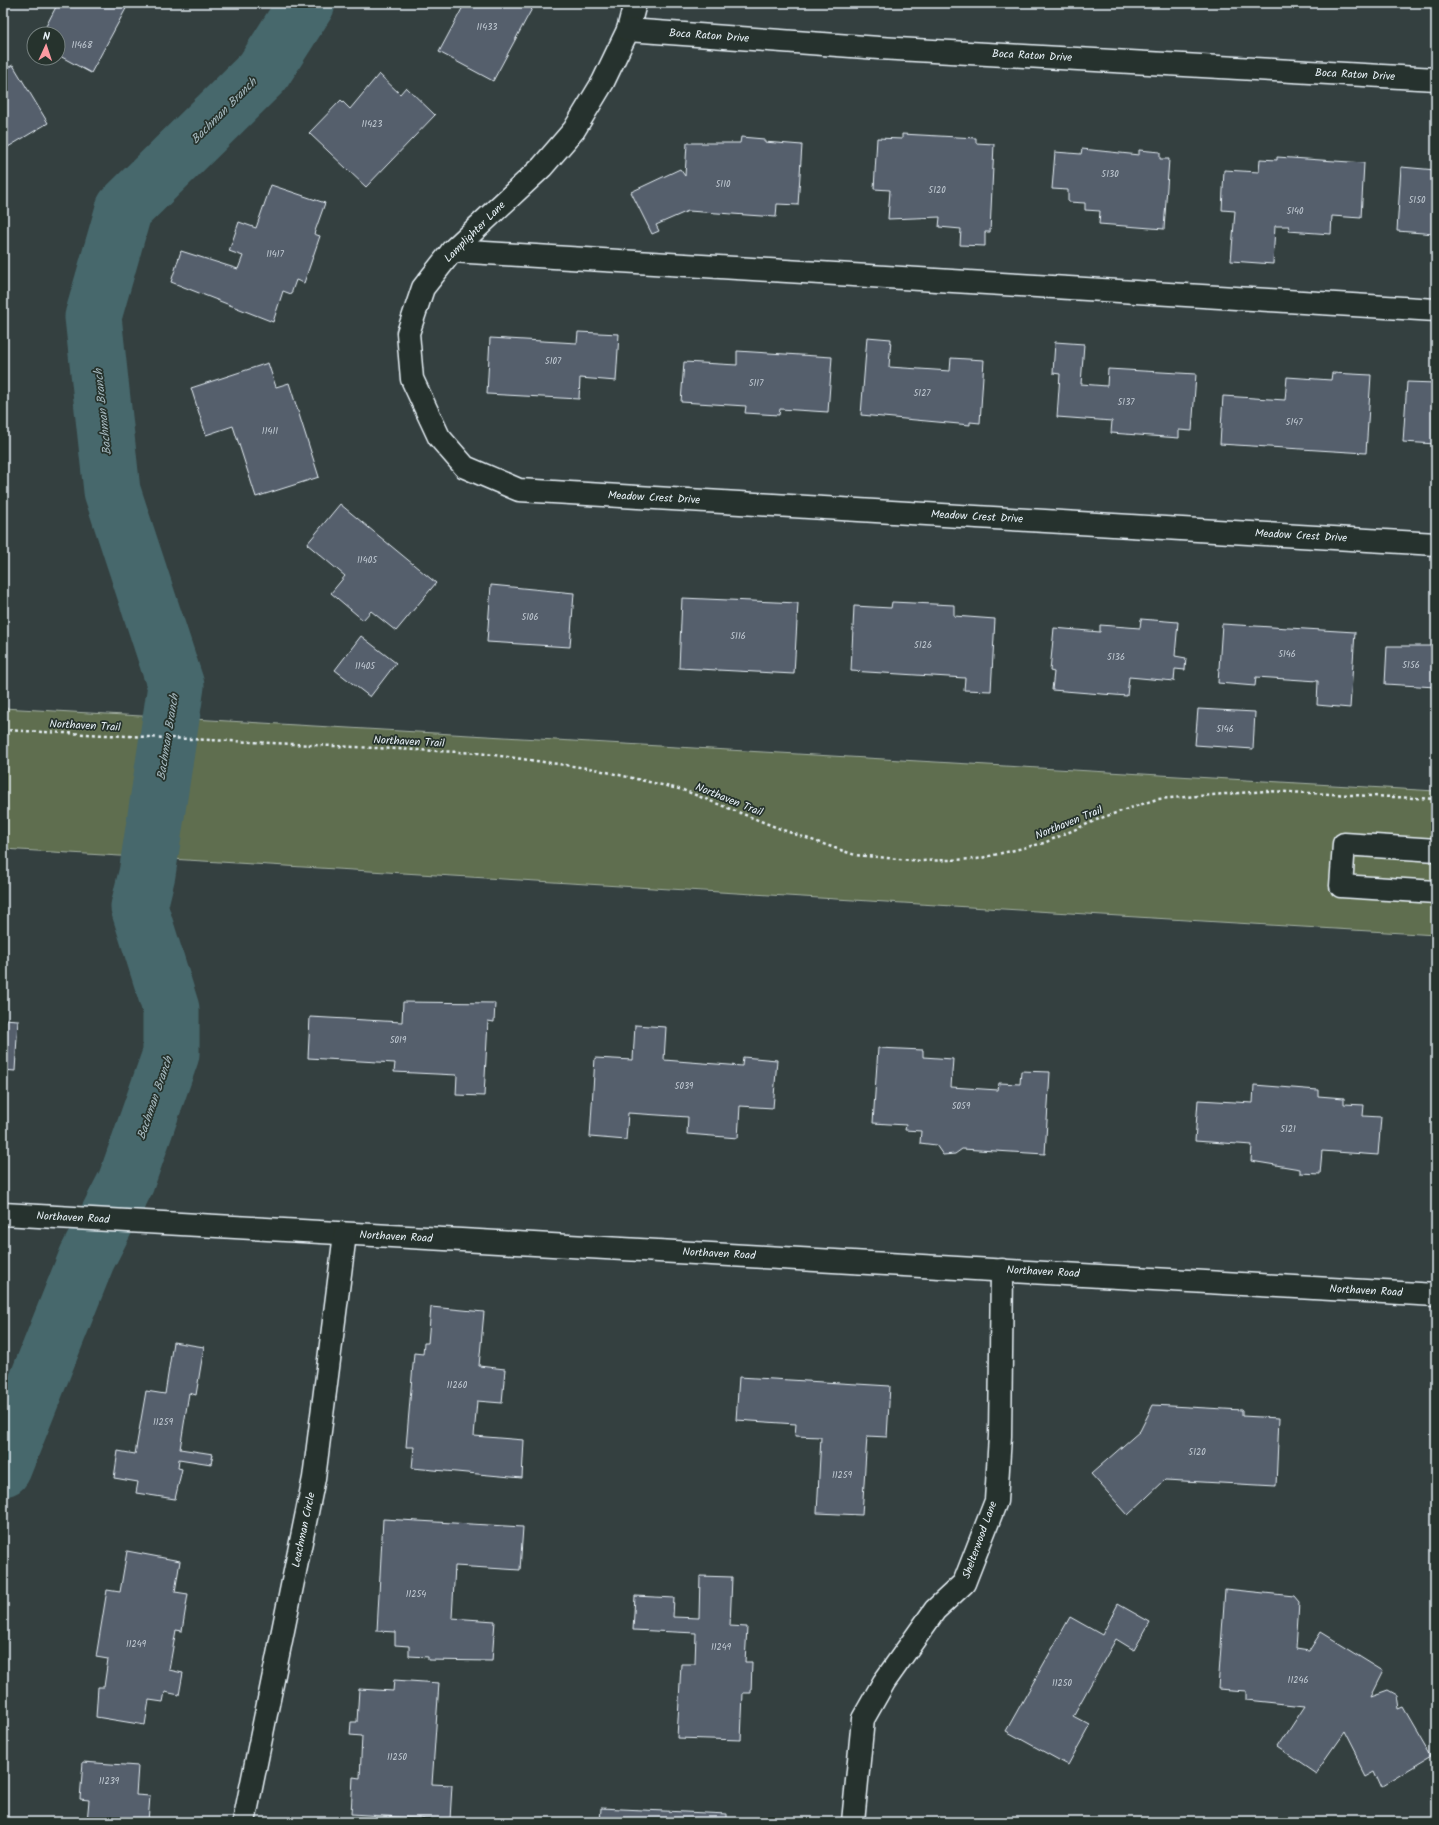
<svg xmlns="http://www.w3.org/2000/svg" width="1439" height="1825" font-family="Kalam,sans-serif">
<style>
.green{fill:#5f6e4f;stroke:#a4b0a4}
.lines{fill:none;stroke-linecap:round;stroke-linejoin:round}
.river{stroke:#46686c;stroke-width:57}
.building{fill:#555e6c;stroke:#e8f1f8}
.minor-casing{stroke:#e8f1f8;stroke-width:25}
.path{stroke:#e8f1f8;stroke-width:2.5;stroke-dasharray:3 3;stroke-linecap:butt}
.minor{stroke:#26332d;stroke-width:22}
.labels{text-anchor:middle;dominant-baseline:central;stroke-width:3.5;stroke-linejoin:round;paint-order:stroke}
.number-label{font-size:9px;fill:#c3ccd5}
.street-label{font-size:11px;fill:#e8f1f8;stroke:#26332d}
.water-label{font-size:12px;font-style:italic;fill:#a7bac0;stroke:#26332d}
</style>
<rect width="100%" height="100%" fill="#344040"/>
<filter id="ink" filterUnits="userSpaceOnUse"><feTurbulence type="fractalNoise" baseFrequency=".025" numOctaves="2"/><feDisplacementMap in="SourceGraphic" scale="8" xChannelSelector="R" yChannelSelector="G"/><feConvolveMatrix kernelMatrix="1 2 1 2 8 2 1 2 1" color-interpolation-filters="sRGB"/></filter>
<g filter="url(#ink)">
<polygon class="green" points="3,708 1436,791 1436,935 3,849"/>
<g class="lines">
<polyline class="river" points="3,1468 87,1258 126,1182 171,1054 171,1009 139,907 147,874 176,686 112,491 93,317 124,209 263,72 307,3"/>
</g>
<g class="building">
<polygon points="58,3 129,3 91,73 58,55 58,34 42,34"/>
<polygon points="465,3 535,3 493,81 439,52"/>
<polygon points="13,65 48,123 3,150 3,70"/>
<polygon points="379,74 400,94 406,87 435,115 366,187 309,133 341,100 350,109"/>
<polygon points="902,134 976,138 976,143 994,144 990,232 985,232 985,246 960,245 961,229 939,227 940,217 888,219 890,190 874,189 877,138 902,139"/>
<polygon points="741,137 764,139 764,142 802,145 798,205 777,204 776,217 688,211 656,225 659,231 652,234 631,192 680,169 685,176 687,143 740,143"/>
<polygon points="1082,149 1139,155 1139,150 1160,152 1160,159 1169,159 1164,229 1099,224 1100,211 1085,210 1085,203 1068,202 1068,190 1052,189 1055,152 1081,154"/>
<polygon points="1277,157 1364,163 1361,218 1332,216 1331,234 1288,231 1289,226 1275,226 1273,264 1231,261 1235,211 1222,210 1224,170 1259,172 1260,159 1277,160"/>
<polygon points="1401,167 1436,170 1436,234 1397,231"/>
<polygon points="271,185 325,203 314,234 320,236 304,283 296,280 291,294 283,291 273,322 171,282 181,251 238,269 243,256 229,251 239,222 256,228"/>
<polygon points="578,332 619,334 616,381 580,378 579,399 487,394 490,338 577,343"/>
<polygon points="867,337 891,339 889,367 950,371 951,358 984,360 980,423 970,422 970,425 861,415"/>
<polygon points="1055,342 1084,344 1081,384 1107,386 1108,369 1196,374 1192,431 1179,430 1179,438 1111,433 1112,421 1057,417 1060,374 1053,373"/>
<polygon points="737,351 832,357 828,412 780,409 779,415 745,413 746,406 681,402 684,362 737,365"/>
<polygon points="268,363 276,387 289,383 319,477 256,497 233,426 206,435 191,388"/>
<polygon points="1332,373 1371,375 1366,453 1220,444 1223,396 1285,400 1287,377 1331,380"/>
<polygon points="1407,382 1436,383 1436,444 1403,442"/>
<polygon points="340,504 436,583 396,631 371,611 363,620 331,593 345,576 307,544"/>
<polygon points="491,585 574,593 570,647 487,642"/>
<polygon points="682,598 798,603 794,674 679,668"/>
<polygon points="892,602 954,605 954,616 995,619 991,691 964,690 965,678 851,671 854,606 891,608"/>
<polygon points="1141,619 1178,622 1175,656 1186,658 1185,670 1175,669 1174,681 1129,677 1127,696 1052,690 1054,672 1050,671 1054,628 1100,632 1100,625 1140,628"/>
<polygon points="1222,624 1355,632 1350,708 1317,705 1318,681 1256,677 1255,686 1218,683"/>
<polygon points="361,636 396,663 370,697 335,670"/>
<polygon points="1387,646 1436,646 1436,687 1385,684"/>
<polygon points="1198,709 1255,712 1253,749 1195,745"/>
<polygon points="403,1002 495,1003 494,1022 488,1021 484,1096 456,1095 457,1075 394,1072 395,1063 308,1058 310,1017 402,1022"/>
<polygon points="3,1019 18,1020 15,1071 3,1070"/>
<polygon points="635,1025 666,1027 664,1060 742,1066 743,1057 777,1060 773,1108 740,1106 738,1138 687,1134 688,1117 628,1113 626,1140 590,1137 595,1058 633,1060"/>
<polygon points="878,1048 923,1050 923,1057 953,1059 951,1087 998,1090 999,1083 1020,1084 1021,1071 1050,1072 1045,1154 962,1149 955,1154 943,1155 936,1145 920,1143 921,1131 905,1130 906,1125 873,1123"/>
<polygon points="1254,1085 1318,1090 1318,1096 1344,1098 1344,1104 1364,1105 1363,1116 1381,1117 1378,1155 1322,1151 1320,1174 1300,1173 1300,1169 1251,1161 1252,1145 1195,1141 1198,1100 1253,1103"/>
<polygon points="431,1307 484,1312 479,1366 505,1369 502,1403 477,1401 474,1436 524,1440 522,1478 412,1468 414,1447 406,1447 414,1353 423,1354 424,1343 428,1343"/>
<polygon points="173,1342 204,1347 196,1395 189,1393 180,1449 213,1454 211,1464 179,1459 178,1468 182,1469 175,1499 136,1493 138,1482 114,1478 118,1451 135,1454 146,1391 165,1394"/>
<polygon points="739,1377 890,1386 887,1437 867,1436 862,1515 817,1513 821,1437 795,1436 796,1424 736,1420"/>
<polygon points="1153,1405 1242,1410 1242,1416 1279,1418 1276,1486 1165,1480 1128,1515 1091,1474 1140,1431"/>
<polygon points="383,1519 523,1527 520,1570 455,1566 452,1618 495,1621 492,1661 428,1660 428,1657 409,1656 409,1646 395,1645 395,1632 377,1631"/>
<polygon points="127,1551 180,1561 175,1592 188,1594 182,1631 176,1630 169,1670 183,1673 179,1695 165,1692 163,1702 149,1700 145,1725 96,1717 98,1687 104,1687 108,1659 96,1657 107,1590 120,1592"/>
<polygon points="700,1576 732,1577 730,1626 747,1627 745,1662 752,1662 751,1693 743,1693 741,1740 677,1738 681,1664 695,1664 696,1633 633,1630 635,1596 674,1598 673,1617 699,1618"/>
<polygon points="1225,1589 1294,1596 1299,1602 1296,1649 1309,1651 1321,1632 1383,1670 1370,1696 1387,1690 1396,1695 1398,1709 1403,1707 1432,1757 1382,1787 1374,1769 1365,1774 1344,1733 1316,1773 1278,1747 1305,1706 1246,1700 1246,1691 1218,1689"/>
<polygon points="1118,1604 1150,1622 1134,1650 1116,1639 1073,1716 1090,1725 1068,1765 1006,1731 1070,1617 1102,1635"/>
<polygon points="394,1680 439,1683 432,1784 452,1785 450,1820 351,1814 353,1777 360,1778 362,1736 350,1735 351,1722 357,1722 359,1689 393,1691"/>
<polygon points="83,1762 138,1766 136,1795 150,1796 148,1822 87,1822 89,1800 80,1799"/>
<polygon points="601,1808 727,1814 727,1822 600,1822"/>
</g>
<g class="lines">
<defs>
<g id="minor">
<polyline points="635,3 628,30 603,82 574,130 542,167 452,251 423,288 408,333 412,379 439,437 465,467 519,490 1436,544"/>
<polyline points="628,30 879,48 1436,79"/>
<polyline points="452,251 1436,310"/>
<polyline points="1436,850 1344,844 1341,886 1436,892"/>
<polyline points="3,1214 1436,1295"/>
<polyline points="244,1822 314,1478 345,1234"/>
<polyline points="853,1822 863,1719 884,1682 935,1610 964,1583 996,1501 1000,1436 1002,1270"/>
</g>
</defs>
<use href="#minor" class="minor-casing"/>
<polyline class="path" points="3,730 479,753 594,769 683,790 783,830 855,855 921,861 977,859 1044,843 1101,818 1157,799 1267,791 1436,799"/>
<use href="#minor" class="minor"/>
</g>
</g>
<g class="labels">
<g class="number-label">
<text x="487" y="27">11433</text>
<text x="82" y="45">11468</text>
<text x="372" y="124">11423</text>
<text x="1110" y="174">5130</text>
<text x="723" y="184">5110</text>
<text x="937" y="190">5120</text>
<text x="1417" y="200">5150</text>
<text x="1295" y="211">5140</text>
<text x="275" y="254">11417</text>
<text x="553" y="361">5107</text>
<text x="756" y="383">5117</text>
<text x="922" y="393">5127</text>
<text x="1126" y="402">5137</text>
<text x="1294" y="422">5147</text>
<text x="270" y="431">11411</text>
<text x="367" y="560">11405</text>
<text x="530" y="617">5106</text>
<text x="738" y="636">5116</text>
<text x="923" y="645">5126</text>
<text x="1287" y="654">5146</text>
<text x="1116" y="657">5136</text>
<text x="1411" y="665">5156</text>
<text x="365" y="666">11405</text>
<text x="1225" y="729">5146</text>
<text x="398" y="1040">5019</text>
<text x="684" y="1086">5039</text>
<text x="961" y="1106">5059</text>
<text x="1288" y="1129">5121</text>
<text x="457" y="1385">11260</text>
<text x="163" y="1422">11259</text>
<text x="1197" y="1452">5120</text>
<text x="842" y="1475">11259</text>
<text x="416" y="1594">11254</text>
<text x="136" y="1644">11249</text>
<text x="721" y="1647">11249</text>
<text x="1298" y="1680">11246</text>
<text x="1062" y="1683">11250</text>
<text x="397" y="1757">11250</text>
<text x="109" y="1781">11239</text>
</g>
<g class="street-label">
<text transform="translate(709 36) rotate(4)">Boca Raton Drive</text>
<text transform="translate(1032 56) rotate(3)">Boca Raton Drive</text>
<text transform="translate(1355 75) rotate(3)">Boca Raton Drive</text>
<text transform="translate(475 232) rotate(-45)">Lamplighter Lane</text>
<text transform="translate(654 498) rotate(3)">Meadow Crest Drive</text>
<text transform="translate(977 517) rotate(3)">Meadow Crest Drive</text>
<text transform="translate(1301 536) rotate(3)">Meadow Crest Drive</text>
<text transform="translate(85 726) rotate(3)">Northaven Trail</text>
<text transform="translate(409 742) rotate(3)">Northaven Trail</text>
<text transform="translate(729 800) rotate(22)">Northaven Trail</text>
<text transform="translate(1069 823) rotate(-22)">Northaven Trail</text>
<text transform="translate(73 1218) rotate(3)">Northaven Road</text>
<text transform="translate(396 1237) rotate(3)">Northaven Road</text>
<text transform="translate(719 1254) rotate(3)">Northaven Road</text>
<text transform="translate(1043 1272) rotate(3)">Northaven Road</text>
<text transform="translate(1366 1291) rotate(3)">Northaven Road</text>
<text transform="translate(304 1530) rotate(-78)">Leachman Circle</text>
<text transform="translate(980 1540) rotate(-70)">Shelterwood Lane</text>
</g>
<g class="water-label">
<text transform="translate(224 111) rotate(-45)">Bachman Branch</text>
<text transform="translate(103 412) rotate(-96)">Bachman Branch</text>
<text transform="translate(168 737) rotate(-81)">Bachman Branch</text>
<text transform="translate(155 1098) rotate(-71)">Bachman Branch</text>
</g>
</g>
<rect width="1439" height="1825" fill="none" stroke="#26332d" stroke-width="16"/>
<rect x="8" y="8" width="1423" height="1809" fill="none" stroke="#e8f1f8" stroke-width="1.5" filter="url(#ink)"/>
<g transform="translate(46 46) rotate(3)"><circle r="19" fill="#26332d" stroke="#747f7e"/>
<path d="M0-3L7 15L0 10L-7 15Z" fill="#ff9aa2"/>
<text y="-6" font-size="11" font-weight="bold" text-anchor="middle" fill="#e8f1f8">N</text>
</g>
</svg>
